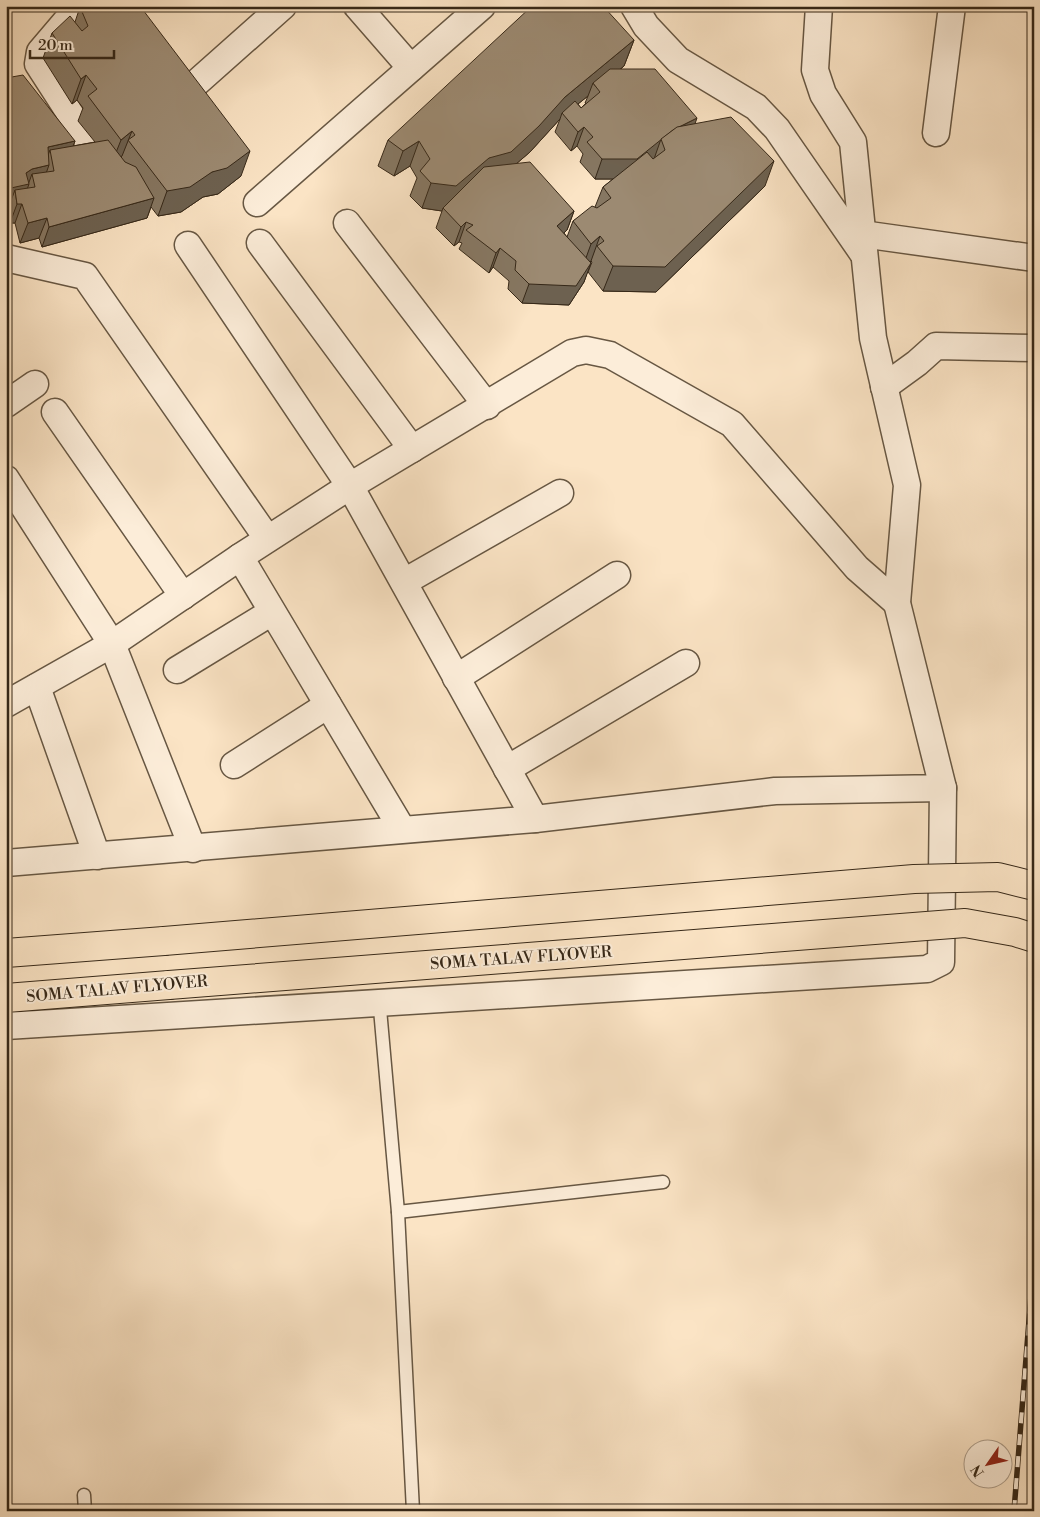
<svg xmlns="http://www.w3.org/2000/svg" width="1040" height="1517" font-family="'Libre Bodoni',serif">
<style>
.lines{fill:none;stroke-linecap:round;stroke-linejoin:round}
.lane-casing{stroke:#675743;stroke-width:15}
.street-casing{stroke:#675743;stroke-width:29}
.primary-casing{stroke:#362818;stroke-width:30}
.lane{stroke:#fcedd9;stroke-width:12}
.street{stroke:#fcedd9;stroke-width:26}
.primary{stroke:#fbe4c5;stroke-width:28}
.rail-casing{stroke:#362818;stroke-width:5.5}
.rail{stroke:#fcedd9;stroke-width:4;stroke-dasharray:11;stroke-linecap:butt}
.primary-bridge-casing{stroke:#362818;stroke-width:30;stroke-linecap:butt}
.primary-bridge{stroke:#fbe4c5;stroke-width:28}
.wall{fill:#867762;stroke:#362818;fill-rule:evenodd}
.shaded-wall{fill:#6d6150;stroke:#362818}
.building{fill:#9c8a72;stroke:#362818}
.labels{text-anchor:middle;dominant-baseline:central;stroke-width:4;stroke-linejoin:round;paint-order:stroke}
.street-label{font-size:16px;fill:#362818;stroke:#fcedd9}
</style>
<rect width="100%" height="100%" fill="#fbe4c5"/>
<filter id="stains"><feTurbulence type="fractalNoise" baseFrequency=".004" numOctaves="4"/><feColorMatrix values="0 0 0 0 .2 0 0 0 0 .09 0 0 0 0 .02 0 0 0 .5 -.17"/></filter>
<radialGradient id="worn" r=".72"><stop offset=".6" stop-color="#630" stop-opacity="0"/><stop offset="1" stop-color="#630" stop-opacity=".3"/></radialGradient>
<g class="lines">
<defs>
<g id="lane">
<polyline points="370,1010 380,1009 398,1212 413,1511"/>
<polyline points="398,1212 663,1182"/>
<polyline points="84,1495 85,1511"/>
</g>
<g id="street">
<polyline points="79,6 40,52 38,64 87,140"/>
<polyline points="357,6 411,68"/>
<polyline points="634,6 646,26 678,60 756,107 777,129 862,252"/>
<polyline points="185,93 283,6"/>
<polyline points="936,133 952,6"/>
<polyline points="257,203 482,6"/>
<polyline points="347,223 487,406"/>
<polyline points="862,234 1034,258"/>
<polyline points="260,243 412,449"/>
<polyline points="188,245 350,486 535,819"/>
<polyline points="6,258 85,276 267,538"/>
<polyline points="884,387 917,363 936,346 1034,348"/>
<polyline points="6,404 35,384"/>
<polyline points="55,412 183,596"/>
<polyline points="6,479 112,644 193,849"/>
<polyline points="404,582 560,493"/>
<polyline points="177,670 272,612"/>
<polyline points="456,678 617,575"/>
<polyline points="37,687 97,856"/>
<polyline points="6,704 112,644 240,557"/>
<polyline points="234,765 328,705"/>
<polyline points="507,769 686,663"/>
<polyline points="402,829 240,557 350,486 572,353 586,350 610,355 732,424 857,568 897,603"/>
<polyline points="6,863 535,819 775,791 943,788 897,603 907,485 873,338 853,142 823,94 815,70 819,6"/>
<polyline points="6,1026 927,969 941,962 943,788"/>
</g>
<g id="primary">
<polyline points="6,953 164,941"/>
<polyline points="6,998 169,985"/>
</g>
</defs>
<use href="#lane" class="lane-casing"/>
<use href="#street" class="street-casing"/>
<use href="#primary" class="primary-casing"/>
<use href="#lane" class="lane"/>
<use href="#street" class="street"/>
<use href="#primary" class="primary"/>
<defs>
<polyline id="rail" points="1014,1511 1034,1257"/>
</defs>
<use href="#rail" class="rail-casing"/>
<use href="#rail" class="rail"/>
<defs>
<g id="primary-bridge">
<polyline points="164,941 914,879 998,877 1034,886"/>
<polyline points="169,985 965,923 1015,932 1034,938"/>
</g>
</defs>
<use href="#primary-bridge" class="primary-bridge-casing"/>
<use href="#primary-bridge" class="primary-bridge"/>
</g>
<g class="wall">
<polygon points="80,7 241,176 218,194 203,197 181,212 158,216 151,207 147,218 42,247 39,238 20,243 15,223 10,223 8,210 9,206 6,207 6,78 75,141 73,146 95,142 78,121 83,108 77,100 72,104 43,58 52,33 75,22"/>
<path d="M634,40l-10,26 -3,3 74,55 70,62 -109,106 -53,-1 -15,-19 4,-10 -1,-1 -7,21 -15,23 -47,-2 -14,-14 1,-8 -16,-14 -4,6 -30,-24 3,-6 -3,-1 -5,4 -18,-18 6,-17 -20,-3 -12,-12 7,-18 -7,-12 -16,10 -16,-10 10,-26zM588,96l-3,7h1l-5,5 -3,-4zM560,119l-5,13 16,19 6,-5 6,8 -3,8 15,17h18l-10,8 -8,20 -22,14 -6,16 -3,-4 3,-3 7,-19 -58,-47 14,-12z"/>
</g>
<g class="shaded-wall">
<polygon points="634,40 624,66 597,88 593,83 588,96 564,115 562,113 560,119 530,152 501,177 443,208 442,211 422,208 431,183 489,158 565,97"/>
<polygon points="86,75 77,100 72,104 81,79"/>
<polygon points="697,118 690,138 673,130"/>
<polygon points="584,127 577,146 571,151 578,132"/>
<polygon points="132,131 122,156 111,165 121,140"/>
<polygon points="661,139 654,159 630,179 595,179 602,159"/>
<polygon points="75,141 68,160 50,150 44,166 48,147"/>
<polygon points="419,141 410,166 394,176 403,151"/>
<polygon points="250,151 241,176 218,194 203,197 181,212 158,216 167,191 212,172"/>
<polygon points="774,161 765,186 656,292 603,291 613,266"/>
<polygon points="49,165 42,185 32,174 28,185 29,184 15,223 10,223 17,204 15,190 9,206 6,207 6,201 11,188 26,173 32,169"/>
<polygon points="154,198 147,218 42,247 49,227"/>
<polygon points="574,211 567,230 550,246 557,226"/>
<polygon points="47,218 39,238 20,243 28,223"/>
<polygon points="466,222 459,242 454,246 461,227"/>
<polygon points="600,236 591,261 582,269 591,244"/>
<polygon points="500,248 493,267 489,273 496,253"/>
<polygon points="591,263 584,282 569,305 522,303 529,284"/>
</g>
<g class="building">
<polygon points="82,6 140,6 250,151 227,168 212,172 190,187 167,191 128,140 135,135 132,131 121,140 88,96 97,89 86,75 81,79 52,33 70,16 82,31 88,26 80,7"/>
<polygon points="532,6 603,6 634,40 565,97 539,126 511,152 489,158 456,186 431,183 420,171 430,159 419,141 403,151 388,140"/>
<polygon points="610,69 655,69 697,118 673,130 637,159 602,159 587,142 593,137 584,127 578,132 562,113 575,101 581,108 600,92 593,83"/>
<polygon points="23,75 75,141 48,147 49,165 32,169 26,173 29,184 11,188 6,187 6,78"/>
<polygon points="731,117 774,161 665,267 613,266 597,246 604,241 600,236 591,244 573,221 592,206 597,208 611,198 603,187 647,152 653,159 665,150 661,139 677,127"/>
<polygon points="108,140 125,162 136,167 154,198 49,227 47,218 28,223 22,204 17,204 15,190 35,187 32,174 54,171 50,150"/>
<polygon points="530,162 574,211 557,226 591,263 576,286 529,284 515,270 516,261 500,248 496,253 466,230 473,225 466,222 461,227 443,208 484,167"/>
</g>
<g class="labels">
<g class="street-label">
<text transform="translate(521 958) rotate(-4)">SOMA TALAV FLYOVER</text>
<text transform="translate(117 989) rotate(-5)">SOMA TALAV FLYOVER</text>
</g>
</g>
<rect width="1040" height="1517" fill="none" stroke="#fbe4c5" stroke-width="25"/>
<rect x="8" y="8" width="1025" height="1502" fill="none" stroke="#362818" stroke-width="2.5"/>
<rect x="12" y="12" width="1015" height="1492" fill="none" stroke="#362818"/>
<g transform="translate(988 1464) rotate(236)"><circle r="24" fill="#fcedd9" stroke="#ad9e8c"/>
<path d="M0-4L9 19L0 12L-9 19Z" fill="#8f2418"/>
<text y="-8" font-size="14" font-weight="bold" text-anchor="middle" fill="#362818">N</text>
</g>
<path d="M30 50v8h84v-8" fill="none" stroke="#362818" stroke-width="2.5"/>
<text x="38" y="50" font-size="15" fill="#362818" stroke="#fcedd9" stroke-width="4" paint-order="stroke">20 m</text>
<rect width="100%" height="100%" filter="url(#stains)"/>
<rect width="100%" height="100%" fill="url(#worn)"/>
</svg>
